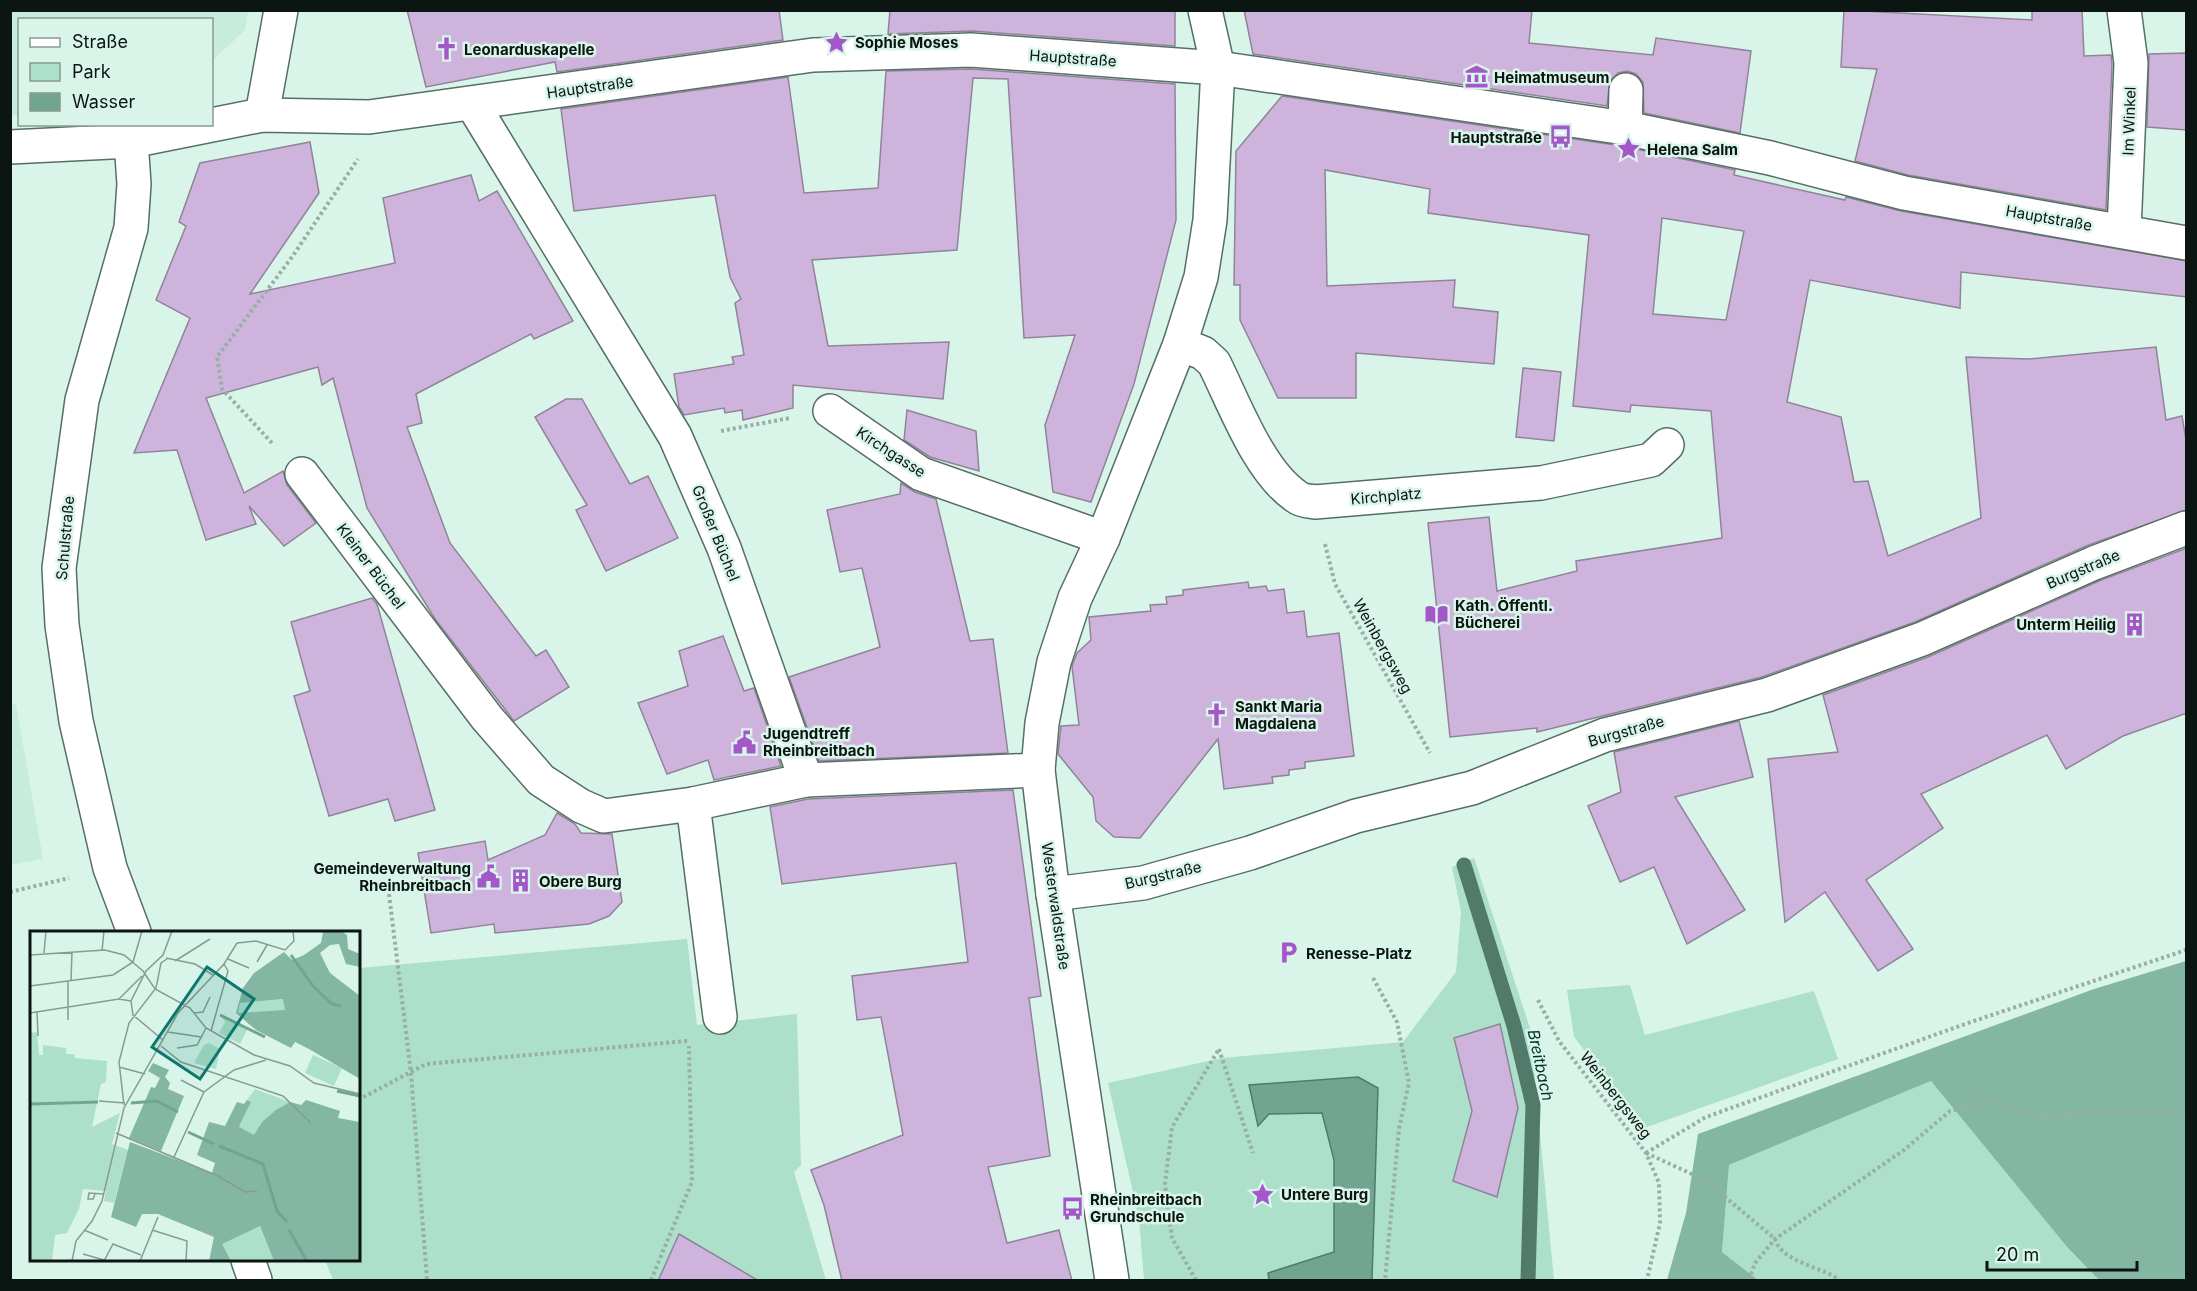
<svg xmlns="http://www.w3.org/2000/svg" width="2197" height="1291" font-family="Inter,sans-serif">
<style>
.built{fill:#c7ecdd}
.green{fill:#ace0cb}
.forest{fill:#83b7a3}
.water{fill:#71a591;stroke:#527a6b;stroke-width:1.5}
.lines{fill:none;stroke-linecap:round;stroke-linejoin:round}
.stream{stroke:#527a6b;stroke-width:15}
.building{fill:#ceb4dd;stroke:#908498;stroke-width:1.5;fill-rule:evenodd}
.minor-casing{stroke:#566f65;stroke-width:36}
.path{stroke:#98afa6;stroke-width:4;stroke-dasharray:3 3;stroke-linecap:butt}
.minor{stroke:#fff;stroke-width:33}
.labels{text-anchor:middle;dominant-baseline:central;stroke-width:5;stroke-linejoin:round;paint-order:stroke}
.poi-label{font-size:15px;font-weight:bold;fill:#0b1511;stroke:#d9f5ea;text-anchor:start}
.street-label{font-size:15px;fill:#0b1511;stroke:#d9f5ea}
.water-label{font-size:16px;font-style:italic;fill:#013225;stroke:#d9f5ea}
.inset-river{fill:none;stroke:#71a591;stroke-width:3}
.inset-road{fill:none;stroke:#879b93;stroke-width:1.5}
.view{fill:#0f766e;fill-opacity:0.15;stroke:#0f766e;stroke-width:3}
.inset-edge{fill:none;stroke:#0b1511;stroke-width:3}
</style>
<rect width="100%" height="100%" fill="#d9f5ea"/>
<g class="built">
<polygon points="10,11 11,10 248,11 245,30 212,61 212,20 20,20 19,114 11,116"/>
<polygon points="16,704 43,859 11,865 10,705"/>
</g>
<g class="green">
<polygon points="1474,858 1530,1028 1554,1280 1372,1280 1378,1088 1358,1077 1249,1085 1269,1114 1322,1113 1334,1160 1334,1253 1268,1273 1269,1280 1144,1280 1139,1219 1108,1083 1222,1058 1403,1042 1456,972 1461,912 1452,867"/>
<polygon points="687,939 697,1025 797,1014 801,1165 794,1172 826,1280 333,1280 325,1260 358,1260 359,968"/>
<polygon points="1630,985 1645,1035 1814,991 1838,1059 1644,1128 1574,1037 1567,990"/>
<polygon points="1931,1081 2067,1247 2099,1280 1758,1280 1722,1252 1729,1165"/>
</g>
<polygon class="forest" points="2186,961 2186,1280 2099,1280 2067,1247 1931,1081 1729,1165 1722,1252 1758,1280 1667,1280 1686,1213 1698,1134 2094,989"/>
<polygon class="water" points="1358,1077 1378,1088 1372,1280 1269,1280 1268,1273 1334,1252 1334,1160 1322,1113 1269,1114 1258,1126 1249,1085"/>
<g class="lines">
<polyline class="stream" points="1464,865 1514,1026 1533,1105 1528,1280"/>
</g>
<g class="building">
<polygon points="407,10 779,10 783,40 557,72 555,62 426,87"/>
<polygon points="890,10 1175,10 1175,46 972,31 888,34"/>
<polygon points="1244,10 1532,10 1529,43 1653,55 1656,38 1751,51 1740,133 1644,113 1643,82 1636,74 1627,71 1618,73 1610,81 1607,106 1253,54"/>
<polygon points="1844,10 2032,20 2032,10 2082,10 2084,56 2111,55 2112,64 2106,210 1908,175 1855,161 1877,69 1841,67"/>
<polygon points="2187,53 2187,130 2147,127 2149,54"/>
<polygon points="971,69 1175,84 1176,220 1134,384 1091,502 1053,492 1045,425 1075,335 1024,338 1008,79 973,78 957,250 812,260 828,346 949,342 943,399 793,385 793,408 743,420 742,410 725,413 724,408 684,415 679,407 674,374 734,364 732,357 744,355 735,303 741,299 730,277 715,195 574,211 561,109 788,77 804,193 878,188 886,71"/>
<path d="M1282,96l340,50 113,24 -1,5 111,25 1,-3 55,14 286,50v36l-226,-25 -1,36 -150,-28 -23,122 54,15 13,65 14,-1 20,75 93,-38 -15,-161 63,2 127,-12 10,73 16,-4 5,30v64l-101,36 -171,76 -153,55 -225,55v-4l-87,9 -22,-214 61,-6 8,74 80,-20 -1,-10 146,-23 -11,-127 -80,-6 -1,7 -57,-6 16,-171 -161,-22 2,-24 -105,-19 2,116 128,-6 -2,27 45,5 -4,52 -138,-11v45h-78l-38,-78v-35h-6l2,-134zM1662,218l82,13 -18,89 -73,-6z"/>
<polygon points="310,142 319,193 250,294 395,263 383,198 471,175 479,201 497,191 573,321 534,339 531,334 416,394 422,423 407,427 450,543 536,656 546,650 569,687 514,721 435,619 367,508 333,378 322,385 318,367 206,398 244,493 283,471 287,485 316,523 284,546 249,506 256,524 206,540 177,450 134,453 190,318 156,300 186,226 179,222 200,163"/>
<polygon points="1523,368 1561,372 1554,441 1516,437"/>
<polygon points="566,399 582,399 630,484 648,476 678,538 606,571 576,510 587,505 535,417"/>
<polygon points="907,410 976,431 979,471 930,457 904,440"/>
<polygon points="901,483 915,492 936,499 970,641 993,639 1008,753 819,761 789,677 880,647 862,568 840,572 827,510 900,494"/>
<polygon points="2187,548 2187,713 2123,736 2066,769 2047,735 1921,794 1943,828 1866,880 1913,949 1878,971 1825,892 1785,922 1768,759 1838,752 1823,695 1928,657 2101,580"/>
<polygon points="1248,582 1249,588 1266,586 1268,591 1284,589 1287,613 1304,611 1307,637 1339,633 1354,756 1305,762 1305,768 1289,770 1289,775 1272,777 1273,783 1224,789 1218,739 1140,838 1114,837 1096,821 1093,797 1058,754 1061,726 1079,725 1072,666 1077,653 1091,640 1089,617 1151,611 1150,605 1167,604 1166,597 1183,595 1183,590"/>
<polygon points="372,598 377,604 435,810 395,821 388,799 329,816 294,696 310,691 291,622"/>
<polygon points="723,636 744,691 754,688 781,766 714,780 708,760 667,774 638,703 688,686 679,651"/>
<polygon points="1739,721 1753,777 1675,797 1745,910 1687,944 1654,867 1620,882 1588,806 1621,792 1614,752"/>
<polygon points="1013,790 1041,996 1029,998 1050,1156 988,1167 1007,1243 1059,1230 1072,1281 842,1281 824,1205 811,1170 903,1135 881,1017 857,1020 852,976 968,962 956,863 782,884 770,807 808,799"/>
<polygon points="557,813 575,824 581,833 612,834 622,902 609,916 589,924 495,933 494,924 431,933 418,853 485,841 488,860 545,835"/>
<polygon points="1500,1024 1518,1108 1497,1197 1453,1181 1472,1111 1454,1038"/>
<polygon points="679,1234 759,1281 658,1281"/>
</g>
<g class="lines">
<defs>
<g id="minor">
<polyline points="2124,10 2131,63 2124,231"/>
<polyline points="473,105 675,436 724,548 806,780"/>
<polyline points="262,115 281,10"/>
<polyline points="1625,128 1626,90"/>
<polyline points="131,141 134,184 131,228 82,400 59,568 62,625 76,721 110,868 134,932"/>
<polyline points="10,147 131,141 262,115 369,117 813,55 971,50 1218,68 1625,128 1770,158 1904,193 2186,243"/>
<path d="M1180,344l23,9 11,10c20,40 45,109 83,134 5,4 12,4 18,5l226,-19 110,-23 16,-15"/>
<polyline points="830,411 921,474 1103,538"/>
<polyline points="302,474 487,718 541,780 581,806 604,816 693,804 806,780 1038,770"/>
<polyline points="693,804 720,1017"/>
<polyline points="1053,894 1143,883 1250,853 1356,816 1472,788 1605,735 1767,695 1922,639 2094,563 2186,528"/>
<polyline points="248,1260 255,1280"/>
<polyline points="1112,1280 1053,894 1038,770 1042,723 1054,662 1075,598 1103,538 1180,344 1201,277 1210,220 1218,68 1205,10"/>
</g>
</defs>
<use href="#minor" class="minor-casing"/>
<g class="path">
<polyline points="721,431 790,418"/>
<polyline points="272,443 222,389 217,357 292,257 358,159"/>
<polyline points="1325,544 1335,584 1430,753"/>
<polyline points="10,892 69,878"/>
<polyline points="389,894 411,1073 427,1280"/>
<polyline points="1373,978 1397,1022 1409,1083 1399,1128 1385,1280"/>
<polyline points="1538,1000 1559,1041 1646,1153 1659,1183 1660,1223 1647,1280"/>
<polyline points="1219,1049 1253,1153"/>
<polyline points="358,1100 426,1064 687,1041"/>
<polyline points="1646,1153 1706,1117 1965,1024 2186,950"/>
<path d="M1646,1153l59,27 70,59c7,24 49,28 64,41"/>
<polyline points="651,1280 692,1182 689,1046"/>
<polyline points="1196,1280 1172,1238 1165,1184 1172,1127 1219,1049"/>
<polyline points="1749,1280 1755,1263 1775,1239 1904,1150 1950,1111 1991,1101 2041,1117 2115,1110 2186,1115"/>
</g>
<use href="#minor" class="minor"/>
</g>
<defs>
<symbol id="sight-bare" viewBox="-9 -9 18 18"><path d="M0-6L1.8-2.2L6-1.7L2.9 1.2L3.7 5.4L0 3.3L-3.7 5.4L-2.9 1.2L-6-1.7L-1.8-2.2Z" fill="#a357c9" stroke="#d9f5ea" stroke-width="2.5" paint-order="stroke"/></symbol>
<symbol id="church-bare" viewBox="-9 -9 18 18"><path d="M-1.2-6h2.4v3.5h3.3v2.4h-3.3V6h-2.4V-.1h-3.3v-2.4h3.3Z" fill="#a357c9" stroke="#d9f5ea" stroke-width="2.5" paint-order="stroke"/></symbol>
<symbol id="museum-bare" viewBox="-9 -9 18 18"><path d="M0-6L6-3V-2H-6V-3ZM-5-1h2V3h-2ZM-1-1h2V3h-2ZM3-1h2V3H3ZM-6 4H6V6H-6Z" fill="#a357c9" stroke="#d9f5ea" stroke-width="2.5" paint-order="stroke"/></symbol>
<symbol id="bus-bare" viewBox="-9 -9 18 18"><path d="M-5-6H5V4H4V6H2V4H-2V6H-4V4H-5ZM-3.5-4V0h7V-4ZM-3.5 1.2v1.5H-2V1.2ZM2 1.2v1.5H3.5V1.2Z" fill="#a357c9" stroke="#d9f5ea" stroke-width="2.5" paint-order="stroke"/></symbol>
<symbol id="library-bare" viewBox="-9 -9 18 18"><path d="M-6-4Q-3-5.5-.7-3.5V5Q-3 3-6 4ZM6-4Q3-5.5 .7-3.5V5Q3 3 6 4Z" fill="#a357c9" stroke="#d9f5ea" stroke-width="2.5" paint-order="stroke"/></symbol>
<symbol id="building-bare" viewBox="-9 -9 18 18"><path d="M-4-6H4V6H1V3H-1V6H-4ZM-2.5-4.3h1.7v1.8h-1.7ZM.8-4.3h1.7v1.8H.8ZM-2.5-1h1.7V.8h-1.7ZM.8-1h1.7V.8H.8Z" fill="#a357c9" stroke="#d9f5ea" stroke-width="2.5" paint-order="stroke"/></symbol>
<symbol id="civic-bare" viewBox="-9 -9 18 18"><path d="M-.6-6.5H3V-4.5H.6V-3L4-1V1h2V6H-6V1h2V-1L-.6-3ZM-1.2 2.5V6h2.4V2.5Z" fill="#a357c9" stroke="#d9f5ea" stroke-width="2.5" paint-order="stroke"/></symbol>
<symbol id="parking-bare" viewBox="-9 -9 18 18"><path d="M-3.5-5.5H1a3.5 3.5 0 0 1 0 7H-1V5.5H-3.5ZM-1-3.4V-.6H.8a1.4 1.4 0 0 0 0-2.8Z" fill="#a357c9" stroke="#d9f5ea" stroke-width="2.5" paint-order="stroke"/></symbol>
</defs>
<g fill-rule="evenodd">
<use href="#sight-bare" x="820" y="26" width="33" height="33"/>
<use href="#church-bare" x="430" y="32" width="33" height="33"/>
<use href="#museum-bare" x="1460" y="60" width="33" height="33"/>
<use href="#bus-bare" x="1544" y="120" width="33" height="33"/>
<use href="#sight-bare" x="1612" y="132" width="33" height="33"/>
<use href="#library-bare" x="1420" y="598" width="33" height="33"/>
<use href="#building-bare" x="2118" y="608" width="33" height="33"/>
<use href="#church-bare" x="1200" y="698" width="33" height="33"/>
<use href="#civic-bare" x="728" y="726" width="33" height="33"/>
<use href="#civic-bare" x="472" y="860" width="33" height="33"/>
<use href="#building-bare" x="504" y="864" width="33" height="33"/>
<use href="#parking-bare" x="1272" y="936" width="33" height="33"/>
<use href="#sight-bare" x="1246" y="1178" width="33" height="33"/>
<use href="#bus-bare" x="1056" y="1192" width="33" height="33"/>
</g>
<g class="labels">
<g class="poi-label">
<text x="855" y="42">Sophie Moses</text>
<text x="464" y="49">Leonarduskapelle</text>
<text x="1494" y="77">Heimatmuseum</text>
<text x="1542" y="137" text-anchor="end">Hauptstraße</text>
<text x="1647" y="149">Helena Salm</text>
<text x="1455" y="605">Kath. Öffentl.<tspan x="1455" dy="17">Bücherei</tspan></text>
<text x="2116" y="624" text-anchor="end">Unterm Heilig</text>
<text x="1235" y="706">Sankt Maria<tspan x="1235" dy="17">Magdalena</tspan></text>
<text x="763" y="733">Jugendtreff<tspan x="763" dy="17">Rheinbreitbach</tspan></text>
<text x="471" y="868" text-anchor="end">Gemeindeverwaltung<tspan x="471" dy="17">Rheinbreitbach</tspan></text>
<text x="539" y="881">Obere Burg</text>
<text x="1306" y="953">Renesse-Platz</text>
<text x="1281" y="1194">Untere Burg</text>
<text x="1090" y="1199">Rheinbreitbach<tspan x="1090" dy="17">Grundschule</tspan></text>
</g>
<g class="street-label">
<text transform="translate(1073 58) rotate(4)">Hauptstraße</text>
<text transform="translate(590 87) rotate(-8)">Hauptstraße</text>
<text transform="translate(2129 121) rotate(-88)">Im Winkel</text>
<text transform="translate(2049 218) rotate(10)">Hauptstraße</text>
<text transform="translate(891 452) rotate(33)">Kirchgasse</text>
<text transform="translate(1386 496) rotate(-5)">Kirchplatz</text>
<text transform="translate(716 533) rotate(68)">Großer Büchel</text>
<text transform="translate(65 538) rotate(-85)">Schulstraße</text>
<text transform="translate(371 566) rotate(53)">Kleiner Büchel</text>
<text transform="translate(2083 569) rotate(-23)">Burgstraße</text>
<text transform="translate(1383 646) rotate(61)">Weinbergsweg</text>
<text transform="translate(1626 731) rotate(-16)">Burgstraße</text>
<text transform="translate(1163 875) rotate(-13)">Burgstraße</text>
<text transform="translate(1056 906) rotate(82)">Westerwaldstraße</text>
<text transform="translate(1616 1095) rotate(52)">Weinbergsweg</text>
</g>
<g class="water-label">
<text transform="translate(1541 1065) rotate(78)">Breitbach</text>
</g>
</g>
<g transform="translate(30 931)">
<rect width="330" height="330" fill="#d9f5ea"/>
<path d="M254,68l17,8 -8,4 -55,2 2,-10zM190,83l28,14 -8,16 -21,-11 6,-11zM7,101l2,23h4v-10l23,3v6h8l1,4 32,3 -1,21 -5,2 -9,43 28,-14 -8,31 16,6 -14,53 -10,-2 2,-10 -23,-2 -4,20 -12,24 -12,2 -3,26h-22v-228zM179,112l11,6 -4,20 -22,-6 10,-18zM283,124l29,13 -8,18 -29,-13zM225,158l35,13 -35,34 -16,-8 12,-26 -4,-2zM230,295l14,35h-43l-10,-17z" fill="#ace0cb"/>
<path d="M311,0l6,4 1,14 12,5v13l-14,-3 -7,-20 -9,1 -10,8 10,20 30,23v83l-51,-30 -14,-7 -4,6 -35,-18 -20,-17 7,-25 11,-15 30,-21 8,8 12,-5 17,-12 2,-11zM253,68l2,11 -47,3 2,-10zM123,132l16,7 -4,7 5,6 -2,6 16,7 -23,55 -32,-13 22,-51 4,1 5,-10 -12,-7zM217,169l4,2 -12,25 15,8 8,-13 14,-12 14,-8 11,3 5,-5 34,11 -2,7 22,4v139h-86l-14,-35 -38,18 9,17h-22l5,-24 -56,-23h-16l-6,13 -25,-10 19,-75 82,31 3,-10 -18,-8 12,-33 16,4 12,-24 7,2z" fill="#83b7a3" fill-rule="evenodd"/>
<path class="inset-river" d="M261,24l22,31 19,18 9,2M190,84l45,22M307,160l23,5M101,172l26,-2 21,11M0,173l68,-2M158,201l26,12M189,215l44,18 14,47 10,11M259,299l18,31"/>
<path class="inset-road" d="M207,12l19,-2 29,9 9,-9 -1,-10M72,20l2,-20M14,22l2,-22M0,24l75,-5 19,5 19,16 12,18 35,19 16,20 48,27 36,11 24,17 46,11M136,27l29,6 18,11M198,28l21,9M145,30l35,-22M103,31l9,-31M227,31l10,-17M38,50v39M41,50l1,-29M0,55l83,-11 20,-13M89,68l23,-23M7,80l1,25M0,82l89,-14 12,2M164,82l9,-1 7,-15M181,100l17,-60 -4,-7M138,101l33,5M133,109l-30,-25 -2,-14 15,-30 17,-16 9,-24M131,115l20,16 102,34 28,27M147,117l20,-3 9,-17M89,136l26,7M151,149l23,12M69,170l26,2M94,174l-5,-43 10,-39 27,-35 5,-25 6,-4M86,202l102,43 27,16 12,-1M144,226l30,-65 30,-22 32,-10M65,263l-2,5h-5l1,-6 15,1M54,299l24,10M122,299l35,11 -1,20M53,323l21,6M42,330l4,-20 16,-20 10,-20 22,-93 54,-95 46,-49 13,-21M74,330l9,-17 28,11M110,330l18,-44"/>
<path class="view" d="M177,36l47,32 -54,80 -48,-32z"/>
<rect width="330" height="330" class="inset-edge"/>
</g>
<rect width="2197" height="1291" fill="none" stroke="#0b1511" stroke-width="24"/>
<rect x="18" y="18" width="195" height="108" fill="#d9f5ea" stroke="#879b93" stroke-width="1.5"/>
<rect x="30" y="38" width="30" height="9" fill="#ffffff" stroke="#879b93" stroke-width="1.5"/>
<text x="72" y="48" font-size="18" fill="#0b1511">Straße</text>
<rect x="30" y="63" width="30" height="18" fill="#ace0cb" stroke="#879b93" stroke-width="1.5"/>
<text x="72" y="78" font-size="18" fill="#0b1511">Park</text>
<rect x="30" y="93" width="30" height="18" fill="#71a591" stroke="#879b93" stroke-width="1.5"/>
<text x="72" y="108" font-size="18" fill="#0b1511">Wasser</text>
<path d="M1987 1261v9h150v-9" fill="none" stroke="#0b1511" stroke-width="3"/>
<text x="1996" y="1261" font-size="18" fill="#0b1511" stroke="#d9f5ea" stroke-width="4.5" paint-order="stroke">20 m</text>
</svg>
